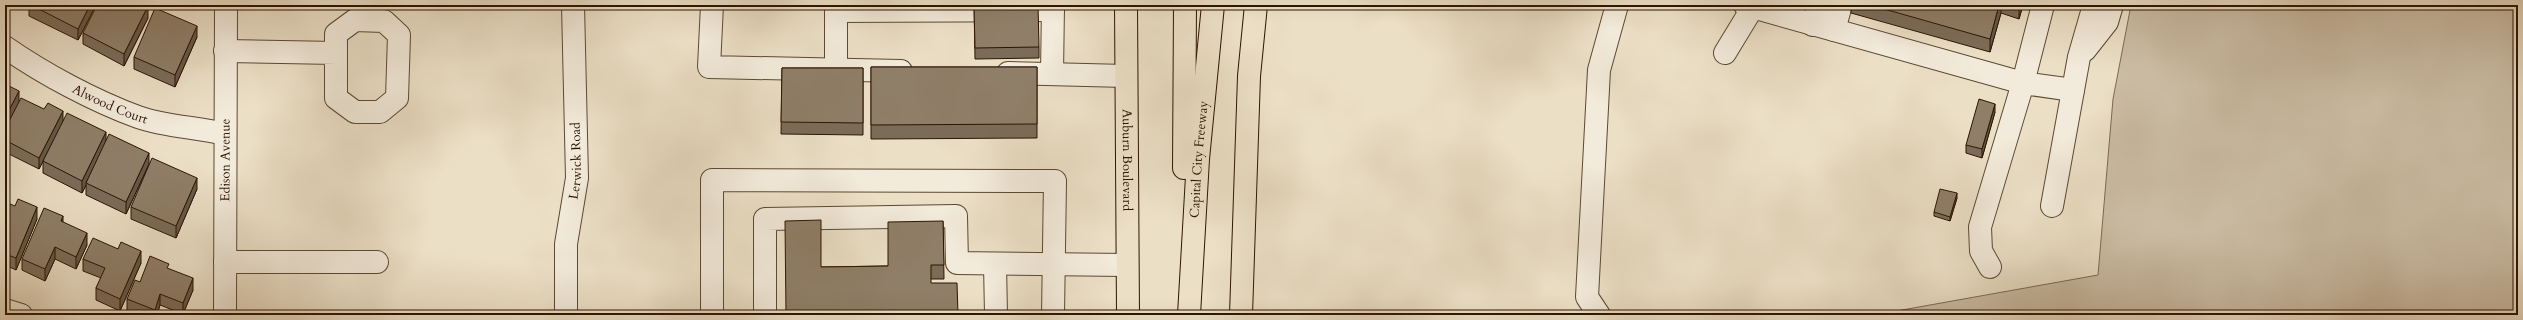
<svg xmlns="http://www.w3.org/2000/svg" width="2523" height="320" font-family="Cardo,serif">
<style>
.green{fill:#cbbda5;stroke:#7c6954}
.lines{fill:none;stroke-linecap:round;stroke-linejoin:round}
.minor-casing{stroke:#5c4833;stroke-width:24}
.major-casing{stroke:#2c1502;stroke-width:24}
.highway-casing{stroke:#2c1502;stroke-width:24}
.minor{stroke:#f2eada;stroke-width:22}
.major{stroke:#ebdfc6;stroke-width:22}
.highway{stroke:#ebdfc6;stroke-width:22}
.wall{fill:#7b6c59;stroke:#2c1502}
.shaded-wall{fill:#645849;stroke:#2c1502}
.building{fill:#8f7e68;stroke:#2c1502}
.labels{text-anchor:middle;dominant-baseline:central;stroke-width:4;stroke-linejoin:round;paint-order:stroke}
.street-label{font-size:13px;fill:#2c1502;stroke:#f2eada}
</style>
<rect width="100%" height="100%" fill="#ebdfc6"/>
<filter id="stains"><feTurbulence type="fractalNoise" baseFrequency=".005" numOctaves="4"/><feColorMatrix values="0 0 0 0 .2 0 0 0 0 .09 0 0 0 0 .02 0 0 0 .5 -.17"/></filter>
<radialGradient id="worn" r=".72"><stop offset=".6" stop-color="#630" stop-opacity="0"/><stop offset="1" stop-color="#630" stop-opacity=".3"/></radialGradient>
<polygon class="green" points="2131,5 2518,5 2518,315 1874,315 2098,275 2113,99"/>
<g class="lines">
<defs>
<g id="minor">
<polyline points="712,5 709,67 901,71"/>
<polyline points="836,5 836,70"/>
<polyline points="1745,5 2023,83 1980,227 1981,251 1990,267"/>
<polyline points="2043,5 2023,83 2073,90"/>
<polyline points="836,11 1053,10"/>
<polyline points="1813,25 1819,5"/>
<polyline points="1834,30 1841,5"/>
<path id="s1" d="M5,47c39,27 89,54 133,70 28,10 59,10 87,17"/>
<polyline points="2085,50 2107,22 2112,5"/>
<polyline points="225,51 336,53 336,98 355,112 380,112 397,98 399,35 384,21 355,20 336,34 336,53"/>
<polyline points="1725,53 1753,7"/>
<polyline points="1008,73 1126,76"/>
<polyline points="1052,74 1053,5"/>
<polyline points="2052,206 2079,57 2094,5"/>
<polyline points="225,262 377,262"/>
<polyline points="995,264 996,315"/>
<polyline points="5,310 21,315"/>
<path id="s2" d="M225,315l1,-310"/>
<path id="s3" d="M566,315v-71l11,-66 -4,-173"/>
<polyline points="712,315 712,180 1055,181 1053,315"/>
<polyline points="765,315 765,219 956,216 957,263 1127,265"/>
<polyline points="1599,315 1587,297 1599,70 1617,5"/>
</g>
<g id="major">
<path id="s4" d="M1126,5l2,310"/>
</g>
<g id="highway">
<polyline points="1184,168 1185,5"/>
<path id="s5" d="M1189,315l9,-156 15,-154"/>
<polyline points="1241,315 1249,76 1256,5"/>
</g>
</defs>
<use href="#minor" class="minor-casing"/>
<use href="#major" class="major-casing"/>
<use href="#highway" class="highway-casing"/>
<use href="#minor" class="minor"/>
<use href="#major" class="major"/>
<use href="#highway" class="highway"/>
</g>
<g class="wall">
<polygon points="29,5 96,5 78,40 29,16"/>
<polygon points="974,5 1039,47 1039,58 975,59"/>
<polygon points="1851,5 2023,5 2019,19 2001,13 1990,52 1851,13"/>
<polygon points="148,18 124,66 83,44 83,33"/>
<polygon points="197,37 175,87 134,69 134,57"/>
<polygon points="871,67 1037,67 1037,138 871,139"/>
<polygon points="782,68 863,68 863,135 781,134"/>
<polygon points="5,84 19,103 63,122 106,140 149,164 126,214 86,195 86,185 82,193 43,173 43,161 39,169 5,152"/>
<polygon points="1995,112 1982,158 1966,153 1966,145"/>
<polygon points="197,189 176,238 131,219 131,207"/>
<polygon points="1957,198 1950,221 1934,216 1934,212"/>
<polygon points="5,202 37,219 16,270 5,265"/>
<polygon points="943,221 944,279 931,279 786,315 821,267 888,266"/>
<polygon points="63,223 87,245 76,269 55,259 45,281 22,270 22,259"/>
<polygon points="118,249 141,263 120,311 96,300 96,288 101,278 83,271 83,259"/>
<polygon points="169,269 193,290 183,314 160,305 157,315 138,315 127,311 127,299 140,282"/>
</g>
<g class="shaded-wall">
<polygon points="90,5 96,5 78,40 78,29"/>
<polygon points="1999,5 2001,5 2001,13 1990,52 1990,39"/>
<polygon points="2019,5 2023,5 2019,19"/>
<polygon points="148,6 148,18 124,66 124,54"/>
<polygon points="197,26 197,37 175,87 175,75"/>
<polygon points="19,91 19,103 5,130 5,118"/>
<polygon points="1995,104 1995,112 1982,158 1982,149"/>
<polygon points="63,111 63,123 39,169 39,158"/>
<polygon points="106,132 106,144 86,183 86,185 82,193 82,181"/>
<polygon points="149,153 149,164 126,214 126,202"/>
<polygon points="197,178 197,189 176,238 176,226"/>
<polygon points="1957,193 1957,198 1950,221 1950,217"/>
<polygon points="37,207 37,219 16,270 16,258"/>
<polygon points="63,216 63,228 61,221"/>
<polygon points="87,233 87,245 76,269 76,257"/>
<polygon points="55,247 55,259 45,281 45,269"/>
<polygon points="141,251 141,263 120,311 120,299"/>
<polygon points="193,278 193,290 183,314 183,303"/>
<polygon points="160,294 160,305 157,315 155,315 155,310"/>
</g>
<g class="building">
<polygon points="31,5 90,5 78,29"/>
<polygon points="97,5 146,5 148,6 124,54 83,33"/>
<polygon points="974,5 1038,5 1039,47 975,48"/>
<polygon points="1870,5 1999,5 1990,39"/>
<polygon points="155,8 197,26 175,75 134,57"/>
<polygon points="871,67 1037,67 1037,124 871,125"/>
<polygon points="782,68 863,68 863,123 781,122"/>
<polygon points="5,84 19,91 5,118"/>
<polygon points="21,98 44,109 48,103 63,111 39,158 5,140 5,129"/>
<polygon points="1979,99 1995,104 1982,149 1966,145"/>
<polygon points="67,113 106,132 82,181 43,161"/>
<polygon points="109,134 149,153 126,202 86,183"/>
<polygon points="152,158 197,178 176,226 131,207"/>
<polygon points="1940,189 1957,193 1950,217 1934,212"/>
<polygon points="18,199 37,207 16,258 5,254 5,202 15,206"/>
<polygon points="44,208 63,216 61,221 87,233 76,257 55,247 45,269 22,259"/>
<polygon points="821,220 821,267 888,266 888,222 943,221 944,265 931,265 931,283 957,283 958,315 786,315 785,221"/>
<polygon points="93,238 118,249 121,242 141,251 120,299 96,288 105,268 83,259"/>
<polygon points="150,256 169,264 167,268 193,278 183,303 160,294 155,310 127,299 135,280 140,282"/>
</g>
<g class="labels">
<g class="street-label">
<text stroke="none"><textPath href="#s1" startOffset="120">Alwood Court</textPath></text>
<text stroke="none"><textPath href="#s2" startOffset="155">Edison Avenue</textPath></text>
<text stroke="none"><textPath href="#s3" startOffset="155">Lerwick Road</textPath></text>
<text stroke="none"><textPath href="#s4" startOffset="155">Auburn Boulevard</textPath></text>
<text stroke="none"><textPath href="#s5" startOffset="156">Capital City Freeway</textPath></text>
</g>
</g>
<rect width="2523" height="320" fill="none" stroke="#ebdfc6" stroke-width="20"/>
<rect x="6" y="6" width="2511" height="308" fill="none" stroke="#2c1502" stroke-width="2"/>
<rect x="10" y="10" width="2503" height="300" fill="none" stroke="#2c1502"/>
<rect width="100%" height="100%" filter="url(#stains)"/>
<rect width="100%" height="100%" fill="url(#worn)"/>
</svg>
